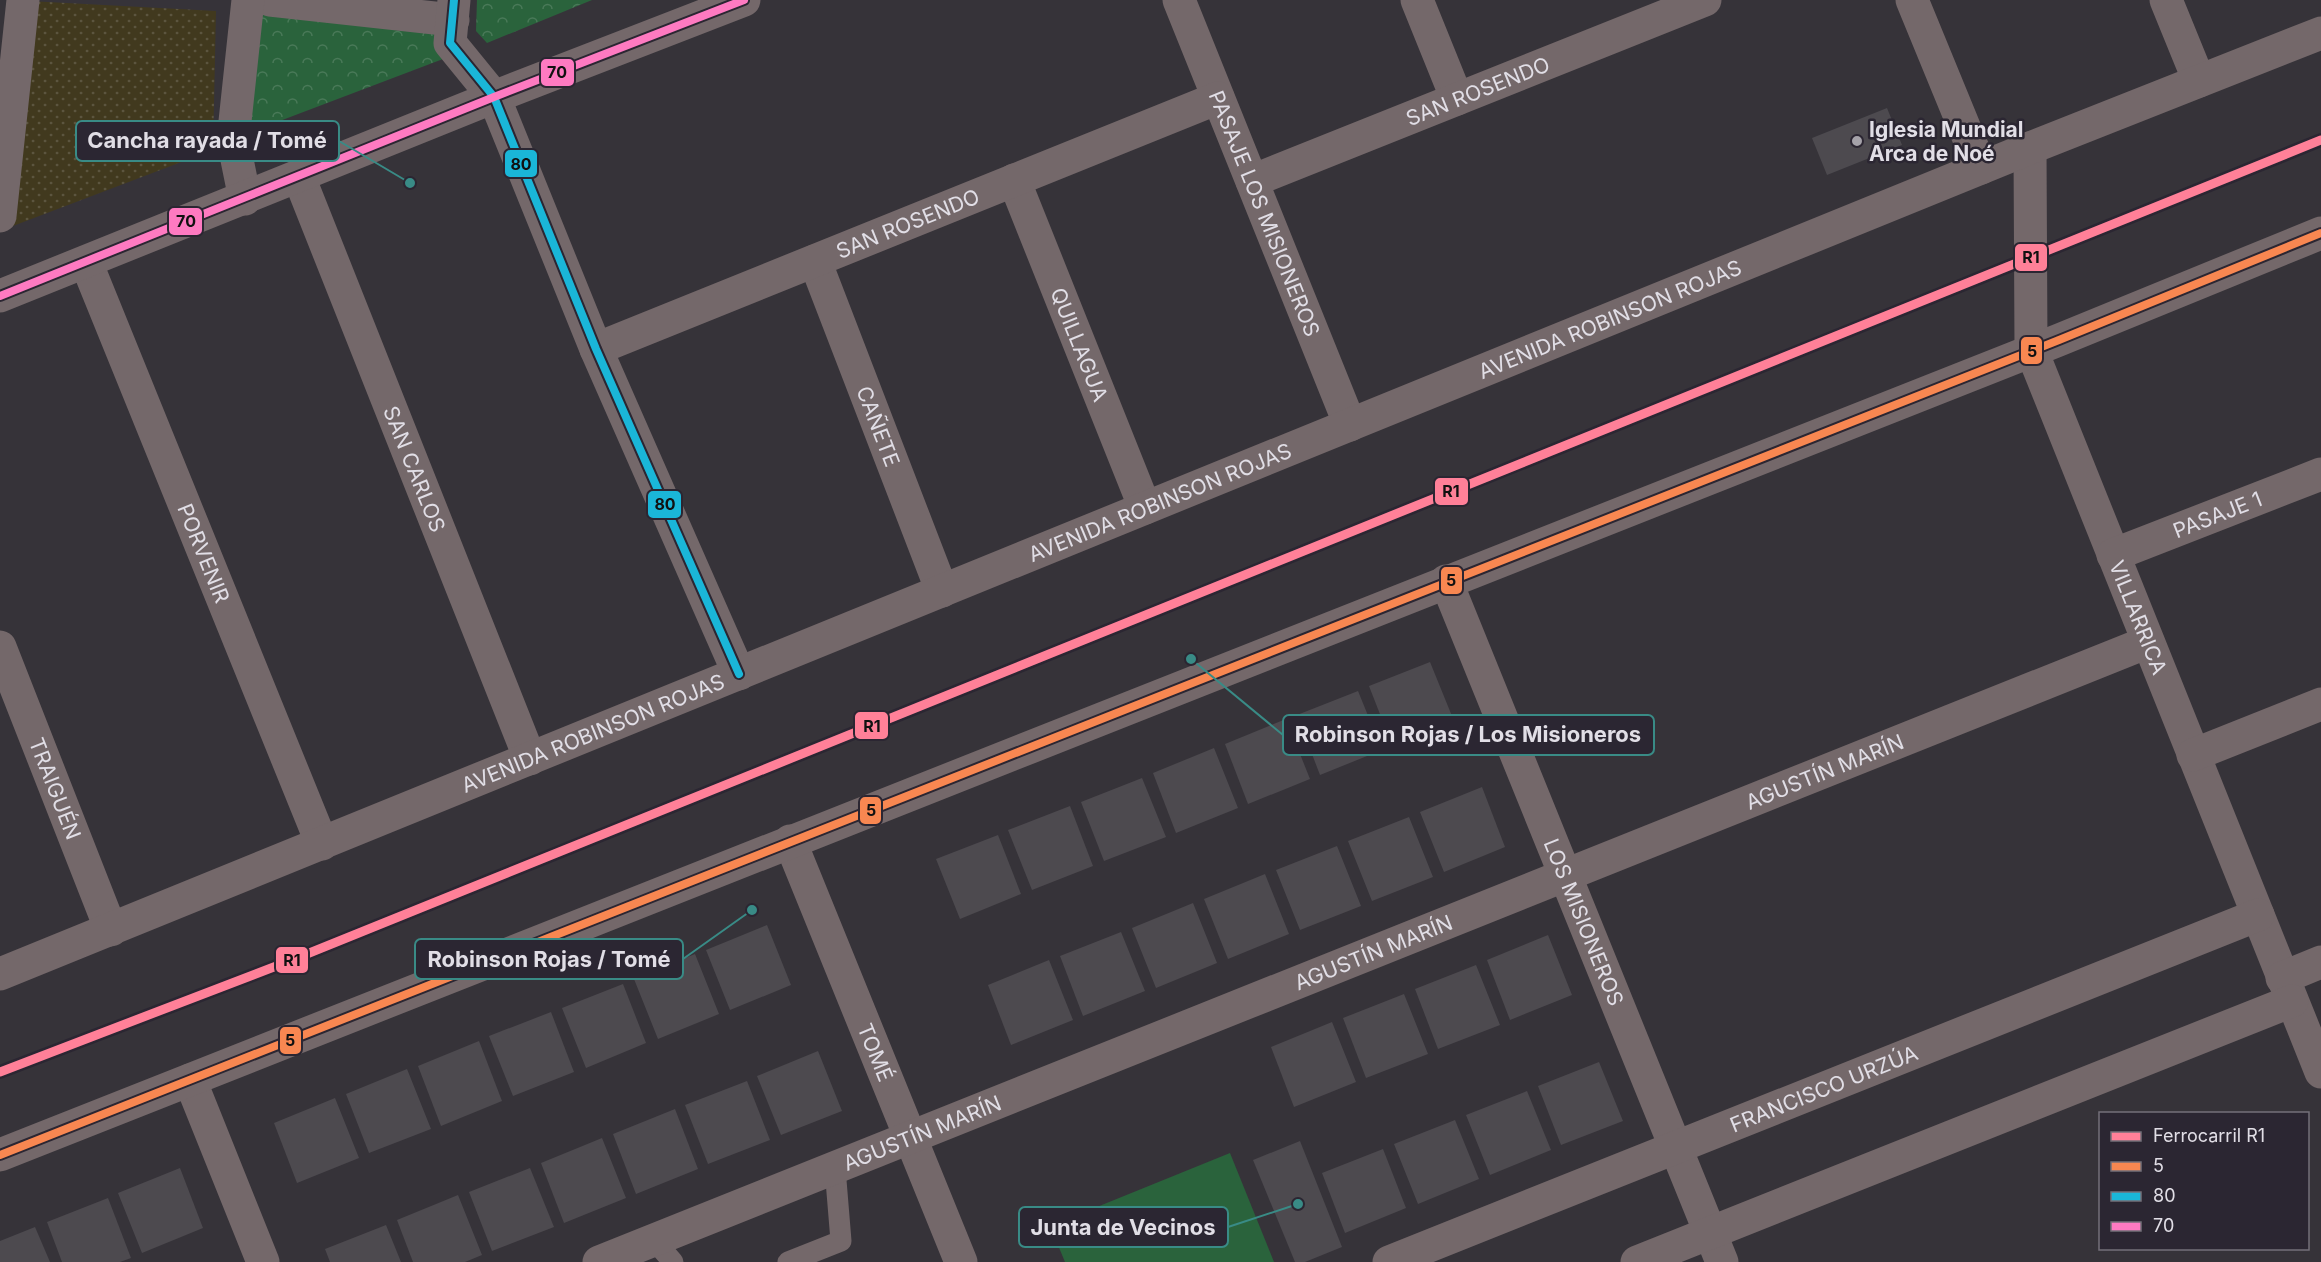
<svg xmlns="http://www.w3.org/2000/svg" width="2321" height="1262" font-family="Inter,sans-serif">
<style>
.green{fill:#2a633c}
.sand{fill:url(#sand-dots)}
.park{fill:url(#park-crowns)}
.building{fill:#4d4a4f}
.lines{fill:none;stroke-linecap:round;stroke-linejoin:round}
.service{stroke:#74686a;stroke-width:21}
.minor{stroke:#74686a;stroke-width:33}
.tertiary{stroke:#74686a;stroke-width:33}
.bus-1-casing{stroke:#2b2632;stroke-width:12}
.bus-2-casing{stroke:#2b2632;stroke-width:12}
.bus-3-casing{stroke:#2b2632;stroke-width:12}
.bus-1{stroke:#f88751;stroke-width:8}
.bus-2{stroke:#1ab6d8;stroke-width:8}
.bus-3{stroke:#fe7ac1;stroke-width:8}
.rail-1-casing{stroke:#2b2632;stroke-width:14}
.rail-1{stroke:#ff8098;stroke-width:9}
.poi-dot{fill:#a5a2a9;stroke:#2b2632;stroke-width:2}
.labels{text-anchor:middle;dominant-baseline:central;stroke-width:5;stroke-linejoin:round;paint-order:stroke}
.street-label{font-size:21px;fill:#e1dee6;stroke:#2b2632}
.poi-label{font-size:21px;font-weight:bold;fill:#e1dee6;stroke:#2b2632;text-anchor:start}
.leader{fill:none;stroke:#398b86;stroke-width:2}
.callout-dot{fill:#398b86;stroke:#2b2632;stroke-width:2}
.callout{fill:#2b2632;stroke:#398b86;stroke-width:2}
.callout-label{font-size:22px;text-anchor:middle;font-weight:bold;fill:#e1dee6}
.line-badge{stroke:#2b2632;stroke-width:2}
.pale-badge-label{font-size:16px;text-anchor:middle;font-weight:bold;fill:#111}
</style>
<defs>
<pattern id="sand-dots" width="8" height="8" patternUnits="userSpaceOnUse" patternTransform="scale(1.5)"><rect width="8" height="8" fill="#41391e"/><path d="M2 2h.1M6 6h.1" fill="none" stroke="#5c553f" stroke-width="1.8" stroke-linecap="round"/></pattern>
<pattern id="park-crowns" width="20" height="18" patternUnits="userSpaceOnUse" patternTransform="scale(1.5)"><rect width="20" height="18" fill="#2a633c"/><path d="M2 6a3 3 0 1 1 6 0M12 15a3 3 0 1 1 6 0" fill="none" stroke="#497958"/></pattern>
</defs>
<rect width="100%" height="100%" fill="#363339"/>
<polygon class="green" points="1230,1153 1274,1262 1065,1262 1050,1226"/>
<polygon class="sand" points="29,1 216,11 213,150 5,229"/>
<g class="park">
<polygon points="477,0 592,0 487,43 476,31"/>
<polygon points="246,14 441,25 443,59 240,136"/>
</g>
<g class="building">
<polygon points="1887,108 1902,145 1827,175 1812,138"/>
<polygon points="1430,662 1454,721 1392,745 1369,686"/>
<polygon points="1358,691 1382,750 1320,775 1297,715"/>
<polygon points="1286,719 1310,779 1248,804 1225,744"/>
<polygon points="1214,748 1238,808 1176,833 1153,773"/>
<polygon points="1142,778 1166,837 1104,861 1081,802"/>
<polygon points="1482,787 1505,847 1444,872 1420,812"/>
<polygon points="1070,806 1093,866 1032,890 1008,830"/>
<polygon points="1409,817 1433,877 1372,901 1348,841"/>
<polygon points="998,835 1021,894 960,919 936,859"/>
<polygon points="1337,846 1361,906 1300,930 1276,870"/>
<polygon points="1265,874 1289,934 1228,959 1204,899"/>
<polygon points="1193,903 1217,963 1156,988 1132,928"/>
<polygon points="767,925 791,985 730,1010 706,950"/>
<polygon points="1121,932 1145,991 1083,1016 1060,956"/>
<polygon points="1548,935 1572,995 1510,1020 1487,960"/>
<polygon points="695,954 719,1014 658,1039 634,979"/>
<polygon points="1049,960 1073,1020 1011,1045 988,985"/>
<polygon points="1476,965 1500,1025 1438,1049 1415,989"/>
<polygon points="623,984 646,1043 586,1068 562,1008"/>
<polygon points="1404,994 1428,1054 1366,1078 1343,1018"/>
<polygon points="551,1012 574,1072 513,1096 489,1036"/>
<polygon points="1332,1022 1356,1082 1294,1107 1271,1047"/>
<polygon points="479,1041 502,1101 441,1126 418,1066"/>
<polygon points="818,1051 842,1111 781,1135 757,1076"/>
<polygon points="1599,1062 1623,1121 1561,1145 1538,1086"/>
<polygon points="407,1069 431,1129 369,1153 346,1094"/>
<polygon points="747,1081 770,1140 708,1164 685,1105"/>
<polygon points="1527,1091 1551,1150 1490,1175 1466,1115"/>
<polygon points="335,1098 359,1158 297,1183 274,1123"/>
<polygon points="675,1109 698,1169 636,1194 613,1134"/>
<polygon points="1455,1120 1479,1179 1418,1204 1394,1144"/>
<polygon points="602,1138 626,1198 564,1223 541,1163"/>
<polygon points="1300,1141 1342,1247 1305,1262 1295,1262 1253,1160"/>
<polygon points="1383,1149 1406,1208 1345,1233 1322,1173"/>
<polygon points="180,1168 203,1228 142,1253 118,1193"/>
<polygon points="530,1168 554,1227 492,1251 469,1192"/>
<polygon points="458,1195 482,1255 465,1262 413,1262 397,1220"/>
<polygon points="108,1198 131,1258 120,1262 62,1262 47,1222"/>
<polygon points="386,1225 401,1262 330,1262 325,1249"/>
<polygon points="35,1227 50,1262 0,1262 0,1241"/>
</g>
<g class="lines">
<g class="service">
<polyline points="654,1240 673,1262"/>
<polyline points="788,1262 841,1241 835,1168"/>
</g>
<g class="minor">
<polyline points="270,0 453,20"/>
<polyline points="454,0 450,43 494,97 596,349 739,674"/>
<path id="s1" d="M1179,0l171,425"/>
<polyline points="1417,0 1457,99"/>
<polyline points="1912,0 1981,168"/>
<polyline points="2166,0 2199,81"/>
<path id="s2" d="M2030,148l1,201 290,723"/>
<path id="s3" d="M299,177l231,582"/>
<path id="s4" d="M1014,180l131,328"/>
<path id="s5" d="M1252,181l453,-181"/>
<polyline points="245,199 233,140 248,0"/>
<polyline points="0,216 23,0"/>
<path id="s6" d="M815,261l127,330"/>
<path id="s7" d="M86,262l236,582"/>
<path id="s8" d="M596,349l622,-251"/>
<path id="s9" d="M2113,555l208,-81"/>
<path id="s10" d="M1446,581l276,681"/>
<path id="s11" d="M0,647l111,283"/>
<polyline points="2193,755 2321,704"/>
<path id="s12" d="M790,841l171,421"/>
<path id="s13" d="M0,974l2030,-826 291,-115"/>
<polyline points="2282,978 2321,962"/>
<polyline points="190,1080 263,1262"/>
<polyline points="0,1155 2059,340 2321,233"/>
<path id="s14" d="M599,1262l1549,-620"/>
<path id="s15" d="M1389,1262l869,-347"/>
<polyline points="1637,1262 2292,1001"/>
</g>
<polyline class="tertiary" points="0,296 494,97 744,0"/>
<defs>
<polyline id="bus-1" points="0,1155 2059,340 2321,233"/>
<polyline id="bus-2" points="454,0 450,43 494,97 596,349 739,674"/>
<polyline id="bus-3" points="0,296 494,97 744,0"/>
</defs>
<use href="#bus-1" class="bus-1-casing"/>
<use href="#bus-2" class="bus-2-casing"/>
<use href="#bus-3" class="bus-3-casing"/>
<use href="#bus-1" class="bus-1"/>
<use href="#bus-2" class="bus-2"/>
<use href="#bus-3" class="bus-3"/>
<defs>
<polyline id="rail-1" points="0,1072 292,960 2321,140"/>
</defs>
<use href="#rail-1" class="rail-1-casing"/>
<use href="#rail-1" class="rail-1"/>
</g>
<circle class="poi-dot" cx="1857" cy="141" r="6"/>
<g class="labels">
<g class="street-label">
<text stroke="none"><textPath href="#s5" startOffset="243">SAN ROSENDO</textPath></text>
<text stroke="none"><textPath href="#s1" startOffset="230">PASAJE LOS MISIONEROS</textPath></text>
<text stroke="none"><textPath href="#s8" startOffset="336">SAN ROSENDO</textPath></text>
<text stroke="none"><textPath href="#s13" startOffset="1738">AVENIDA ROBINSON ROJAS</textPath></text>
<text stroke="none"><textPath href="#s4" startOffset="177">QUILLAGUA</textPath></text>
<text stroke="none"><textPath href="#s6" startOffset="177">CAÑETE</textPath></text>
<text stroke="none"><textPath href="#s3" startOffset="314">SAN CARLOS</textPath></text>
<text stroke="none"><textPath href="#s13" startOffset="1252">AVENIDA ROBINSON ROJAS</textPath></text>
<text stroke="none"><textPath href="#s9" startOffset="112">PASAJE 1</textPath></text>
<text stroke="none"><textPath href="#s7" startOffset="314">PORVENIR</textPath></text>
<text stroke="none"><textPath href="#s2" startOffset="490">VILLARRICA</textPath></text>
<text stroke="none"><textPath href="#s13" startOffset="640">AVENIDA ROBINSON ROJAS</textPath></text>
<text stroke="none"><textPath href="#s14" startOffset="1320">AGUSTÍN MARÍN</textPath></text>
<text stroke="none"><textPath href="#s11" startOffset="152">TRAIGUÉN</textPath></text>
<text stroke="none"><textPath href="#s10" startOffset="368">LOS MISIONEROS</textPath></text>
<text stroke="none"><textPath href="#s14" startOffset="834">AGUSTÍN MARÍN</textPath></text>
<text stroke="none"><textPath href="#s12" startOffset="228">TOMÉ</textPath></text>
<text stroke="none"><textPath href="#s15" startOffset="468">FRANCISCO URZÚA</textPath></text>
<text stroke="none"><textPath href="#s14" startOffset="348">AGUSTÍN MARÍN</textPath></text>
</g>
<g class="poi-label">
<text x="1869" y="129">Iglesia Mundial<tspan x="1869" dy="24">Arca de Noé</tspan></text>
</g>
</g>
<path class="leader" d="M410 183L339 141M1191 659L1283 735M752 910L683 959M1298 1204L1228 1227"/>
<g class="callout-dot">
<circle cx="410" cy="183" r="6"/>
<circle cx="1191" cy="659" r="6"/>
<circle cx="752" cy="910" r="6"/>
<circle cx="1298" cy="1204" r="6"/>
</g>
<g class="callout">
<rect x="76" y="121" width="263" height="40" rx="6"/>
<rect x="1283" y="715" width="371" height="40" rx="6"/>
<rect x="415" y="939" width="268" height="40" rx="6"/>
<rect x="1019" y="1207" width="209" height="40" rx="6"/>
</g>
<g class="callout-label">
<text x="207" y="148">Cancha rayada / Tomé</text>
<text x="1468" y="742">Robinson Rojas / Los Misioneros</text>
<text x="549" y="967">Robinson Rojas / Tomé</text>
<text x="1123" y="1235">Junta de Vecinos</text>
</g>
<g class="line-badge">
<rect x="540" y="58" width="35" height="29" rx="6" fill="#fe7ac1"/>
<rect x="504" y="149" width="34" height="29" rx="6" fill="#1ab6d8"/>
<rect x="168" y="207" width="35" height="29" rx="6" fill="#fe7ac1"/>
<rect x="2014" y="243" width="34" height="29" rx="6" fill="#ff8098"/>
<rect x="2020" y="336" width="23" height="29" rx="6" fill="#f88751"/>
<rect x="1434" y="477" width="35" height="29" rx="6" fill="#ff8098"/>
<rect x="647" y="490" width="35" height="29" rx="6" fill="#1ab6d8"/>
<rect x="1440" y="566" width="23" height="29" rx="6" fill="#f88751"/>
<rect x="854" y="711" width="35" height="29" rx="6" fill="#ff8098"/>
<rect x="859" y="796" width="23" height="29" rx="6" fill="#f88751"/>
<rect x="275" y="946" width="34" height="28" rx="6" fill="#ff8098"/>
<rect x="279" y="1026" width="23" height="29" rx="6" fill="#f88751"/>
</g>
<g class="pale-badge-label">
<text x="557" y="78">70</text>
<text x="521" y="170">80</text>
<text x="186" y="227">70</text>
<text x="2031" y="263">R1</text>
<text x="2032" y="357">5</text>
<text x="1451" y="497">R1</text>
<text x="665" y="510">80</text>
<text x="1451" y="586">5</text>
<text x="872" y="732">R1</text>
<text x="871" y="816">5</text>
<text x="292" y="966">R1</text>
<text x="290" y="1046">5</text>
</g>
<rect x="2099" y="1112" width="210" height="138" fill="#2b2632" stroke="#74707a" stroke-width="1.5"/>
<rect x="2111" y="1132" width="30" height="9" fill="#ff8098" stroke="#74707a" stroke-width="1.5"/>
<text x="2153" y="1142" font-size="18" fill="#e1dee6">Ferrocarril R1</text>
<rect x="2111" y="1162" width="30" height="9" fill="#f88751" stroke="#74707a" stroke-width="1.5"/>
<text x="2153" y="1172" font-size="18" fill="#e1dee6">5</text>
<rect x="2111" y="1192" width="30" height="9" fill="#1ab6d8" stroke="#74707a" stroke-width="1.5"/>
<text x="2153" y="1202" font-size="18" fill="#e1dee6">80</text>
<rect x="2111" y="1222" width="30" height="9" fill="#fe7ac1" stroke="#74707a" stroke-width="1.5"/>
<text x="2153" y="1232" font-size="18" fill="#e1dee6">70</text>
</svg>
